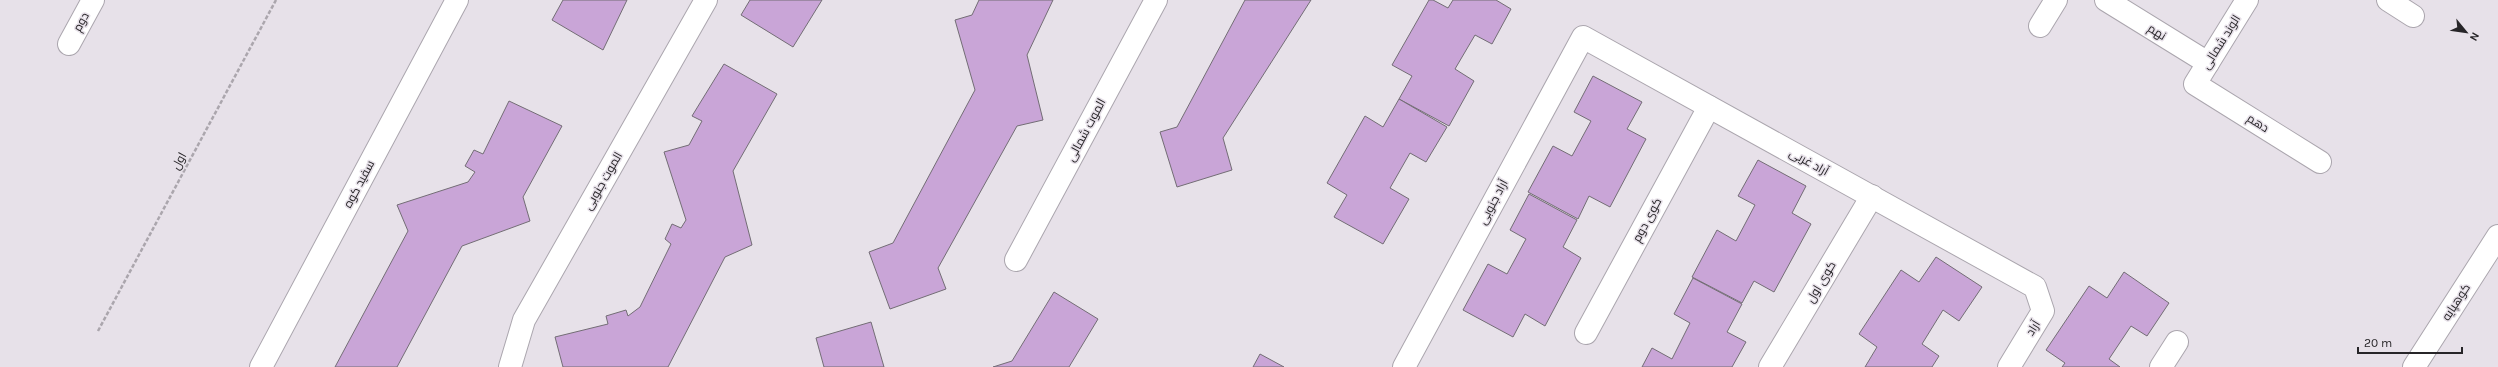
<svg xmlns="http://www.w3.org/2000/svg" width="2498" height="367" font-family="Karla,Cairo,sans-serif">
<style>
.building{fill:#c9a5d7;stroke:#736d75}
.lines{fill:none;stroke-linecap:round;stroke-linejoin:round}
.minor-casing{stroke:#aba6ae;stroke-width:24}
.path{stroke:#aba6ad;stroke-width:2.5;stroke-dasharray:4 2;stroke-linecap:butt}
.minor{stroke:#fff;stroke-width:22}
.labels{text-anchor:middle;dominant-baseline:central;stroke-width:3;stroke-linejoin:round;paint-order:stroke}
.street-label{font-size:12px;fill:#272528;stroke:#e7e1e9}
</style>
<rect width="100%" height="100%" fill="#e7e1e9"/>
<g class="building">
<polygon points="563,0 627,0 603,50 552,20"/>
<polygon points="750,0 822,0 793,47 741,15"/>
<polygon points="979,0 1053,0 1027,55 1043,120 1017,126 938,268 946,289 890,309 869,252 893,243 975,90 955,20 972,15"/>
<polygon points="1245,0 1311,0 1223,138 1232,170 1177,187 1160,132 1177,127"/>
<polygon points="1429,0 1433,0 1448,8 1453,0 1496,0 1511,9 1492,44 1475,35 1455,69 1474,81 1449,126 1399,99 1412,76 1392,65"/>
<polygon points="724,64 777,94 733,171 752,245 725,257 668,367 563,367 555,337 608,324 606,316 626,310 628,316 640,307 671,244 665,239 672,224 681,228 686,220 664,152 689,145 702,121 692,116"/>
<polygon points="1593,76 1642,102 1627,129 1646,139 1610,207 1589,196 1578,219 1528,192 1553,146 1572,156 1591,121 1574,112"/>
<polygon points="1399,99 1447,127 1426,162 1410,153 1390,188 1409,199 1383,244 1334,217 1347,195 1327,183 1365,116 1383,127"/>
<polygon points="509,101 562,126 523,197 530,221 462,246 397,367 335,367 408,231 397,205 468,182 475,172 465,166 474,150 483,154"/>
<polygon points="1758,160 1806,186 1792,213 1811,224 1774,292 1754,281 1742,303 1692,277 1717,230 1736,241 1755,205 1738,196"/>
<polygon points="1529,194 1577,220 1563,247 1581,258 1545,326 1525,314 1513,337 1463,310 1488,264 1507,274 1526,239 1510,230"/>
<polygon points="1936,257 1982,287 1959,321 1943,310 1922,344 1939,356 1932,367 1865,367 1877,347 1859,334 1901,270 1919,282"/>
<polygon points="2124,272 2169,303 2147,336 2131,326 2109,359 2120,367 2062,367 2065,363 2046,350 2089,286 2107,298"/>
<polygon points="1693,278 1742,304 1727,332 1746,342 1732,367 1642,367 1652,348 1672,359 1690,323 1674,314"/>
<polygon points="1054,292 1098,319 1069,367 993,367 1012,361"/>
<polygon points="871,322 884,367 824,367 816,338"/>
<polygon points="1260,354 1284,367 1253,367"/>
</g>
<g class="lines">
<defs>
<g id="minor">
<polyline points="2106,0 2208,63"/>
<polyline points="2247,0 2195,84 2320,162"/>
<polyline points="2388,0 2413,16"/>
<polyline points="2040,26 2056,0"/>
<polyline points="69,44 93,0"/>
<polyline points="1016,260 1156,0"/>
<polyline points="1586,333 1709,107"/>
<polyline points="261,367 457,0"/>
<polyline points="510,367 524,320 706,0"/>
<polyline points="1404,367 1583,37 2035,287 2043,311 2009,367"/>
<polyline points="1770,367 1872,196"/>
<polyline points="2161,367 2177,342"/>
<polyline points="2414,367 2498,236"/>
</g>
</defs>
<use href="#minor" class="minor-casing"/>
<polyline class="path" points="98,331 276,0"/>
<use href="#minor" class="minor"/>
</g>
<g class="labels">
<g class="street-label">
<text transform="translate(81 22) rotate(-61)">دوم</text>
<text transform="translate(2157 32) rotate(32)">نهم</text>
<text transform="translate(2221 42) rotate(-58)">الوند شمالی</text>
<text transform="translate(2258 123) rotate(32)">دهم</text>
<text transform="translate(1086 130) rotate(-62)">الموت شمالی</text>
<text transform="translate(179 161) rotate(-62)">اول</text>
<text transform="translate(1809 162) rotate(29)">آراد غربی</text>
<text transform="translate(603 181) rotate(-60)">الموت جنوبی</text>
<text transform="translate(359 184) rotate(-62)">سفید کوه</text>
<text transform="translate(1493 202) rotate(-62)">آراد جنوبی</text>
<text transform="translate(1647 220) rotate(-62)">کوی دوم</text>
<text transform="translate(1821 282) rotate(-59)">کوی اول</text>
<text transform="translate(2456 302) rotate(-57)">کوهپایه</text>
<text transform="translate(2033 328) rotate(-58)">آراد</text>
</g>
</g>
<g transform="translate(2466 32) rotate(119)" stroke="#e7e1e9" stroke-width="3" paint-order="stroke">
<path d="M0-3L7 15L0 10L-7 15Z" fill="#272528"/>
<text y="-6" font-size="11" font-weight="bold" text-anchor="middle" fill="#272528">N</text>
</g>
<path d="M2358 347v6h104v-6" fill="none" stroke="#272528" stroke-width="2"/>
<text x="2364" y="347" font-size="12" fill="#272528" stroke="#e7e1e9" stroke-width="3" paint-order="stroke">20 m</text>
</svg>
